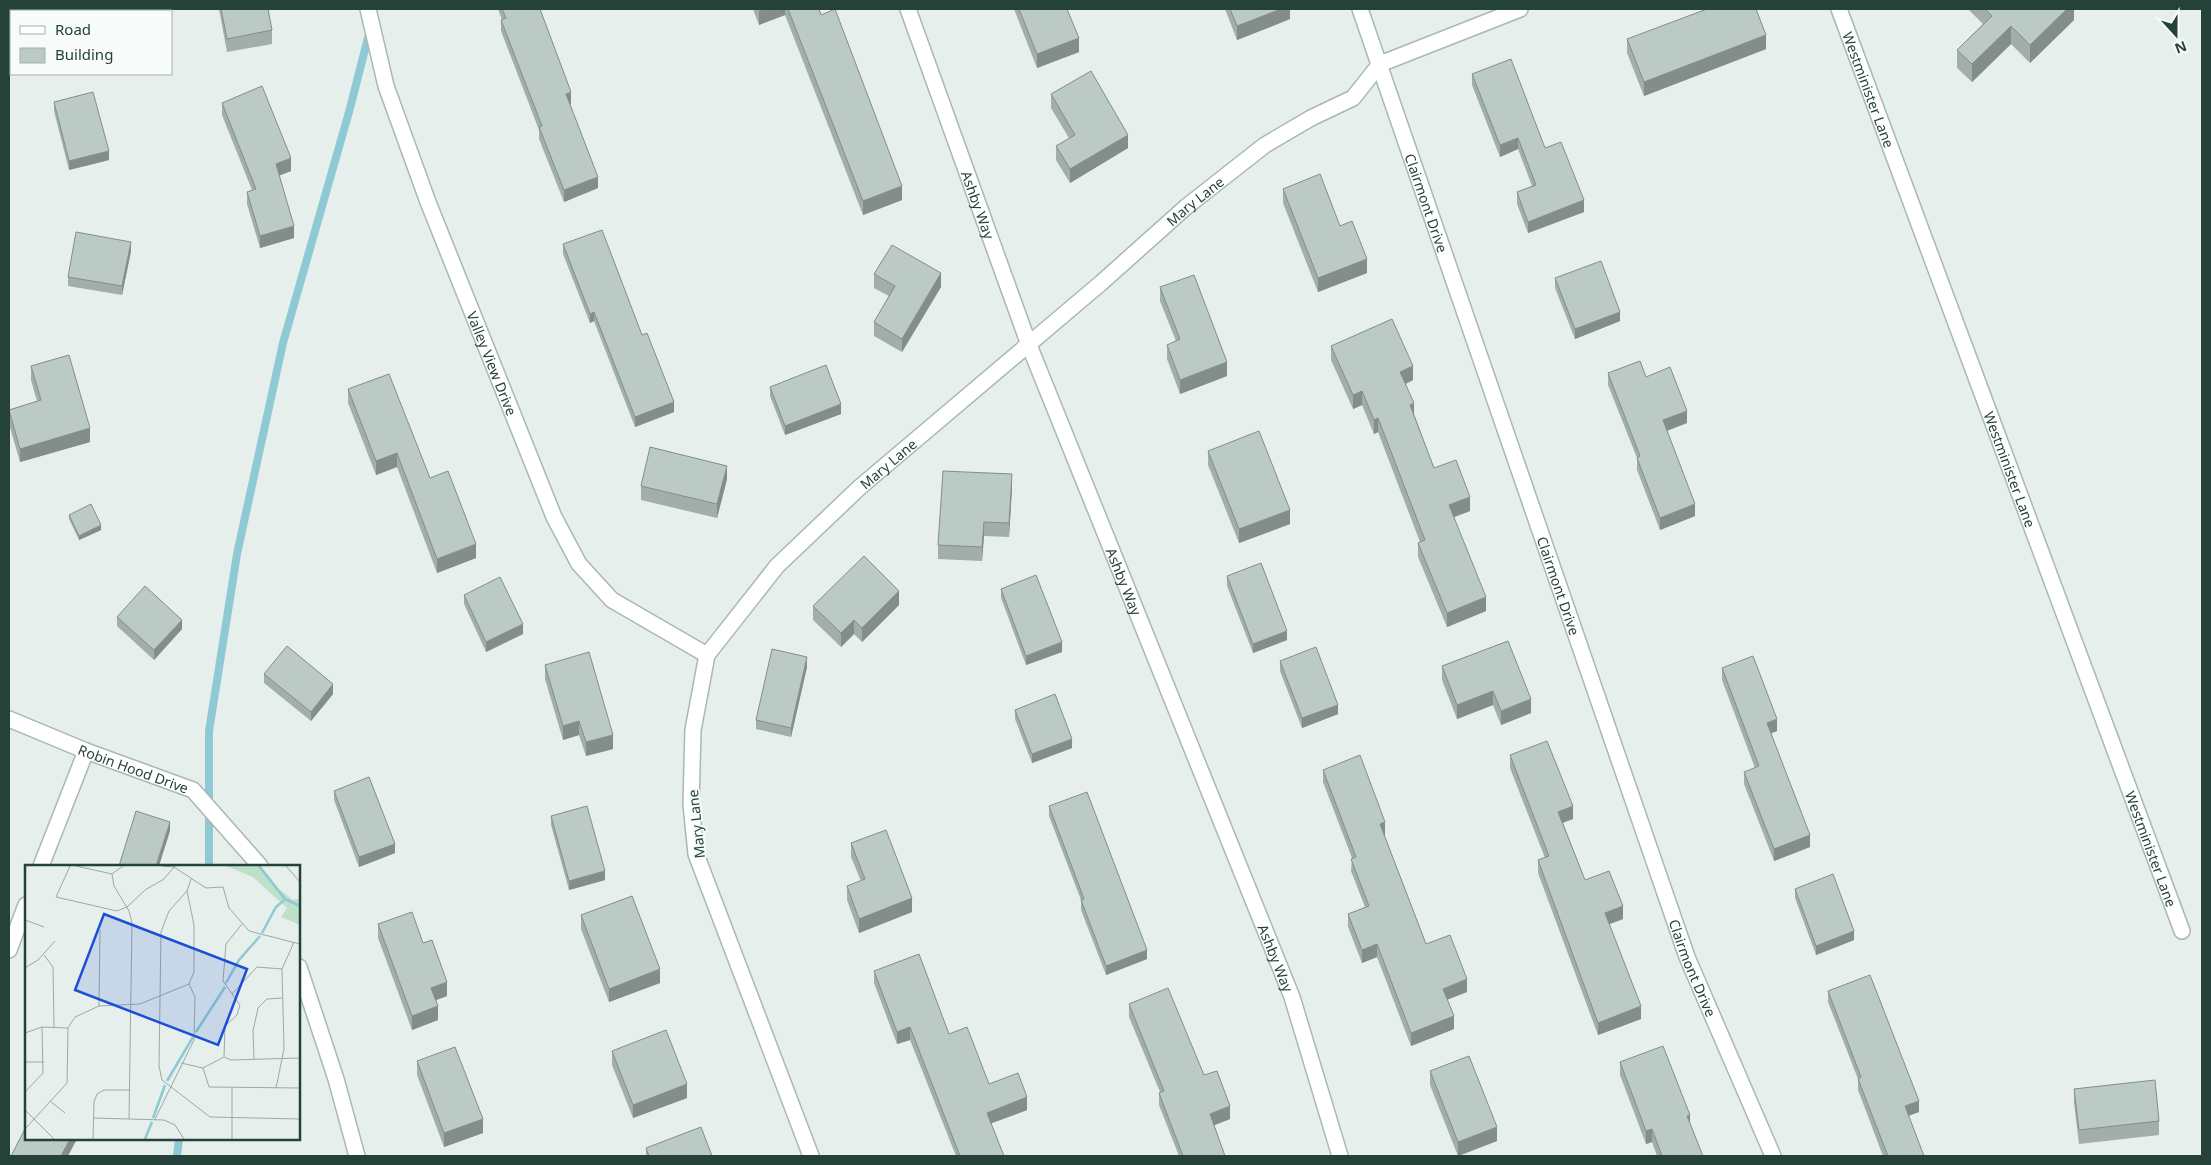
<svg xmlns="http://www.w3.org/2000/svg" width="2211" height="1165" font-family="'Noto Sans',sans-serif">
<style>
.lines{fill:none;stroke-linecap:round;stroke-linejoin:round}
.stream{stroke:#8ec9d4;stroke-width:8}
.minor-casing{stroke:#a8b8b2;stroke-width:18}
.minor{stroke:#fff;stroke-width:15}
.wall{fill:#a1aea9}
.shaded-wall{fill:#838d89}
.building{fill:#bbcac4;stroke:#838d89}
.labels{text-anchor:middle;dominant-baseline:central;stroke-width:4;stroke-linejoin:round;paint-order:stroke}
.street-label{font-size:14px;fill:#24423a;stroke:#f7fbf9}
.inset-river{fill:none;stroke:#8ec9d4;stroke-width:2.5}
.inset-road{fill:none;stroke:#98aaa4;stroke-width:1}
.view{fill:#1d4ed8;fill-opacity:0.15;stroke:#1d4ed8;stroke-width:2.5}
.inset-edge{fill:none;stroke:#24423a;stroke-width:2.5}
</style>
<rect width="100%" height="100%" fill="#e6efeb"/>
<g class="lines">
<g class="stream">
<polyline points="209,866 209,731 237,554 283,343 349,112 370,30"/>
<polyline points="177,1156 179,1139"/>
</g>
<defs>
<g id="minor">
<path id="s1" d="M368,9l18,77 42,116 126,315 25,47 33,36 95,55"/>
<path id="s2" d="M908,9l121,336 263,652 48,159"/>
<path id="s3" d="M1360,9l327,948 86,199"/>
<path id="s4" d="M1839,9l343,922"/>
<path id="s5" d="M9,719l77,32 107,39 67,76"/>
<polyline points="41,866 86,751"/>
<polyline points="9,950 26,905"/>
<polyline points="299,967 336,1079 357,1156"/>
<path id="s6" d="M811,1156l-115,-302 -5,-50 2,-74 14,-75 70,-89 83,-79 241,-204 85,-76 79,-62 46,-27 42,-20 27,-34 140,-55"/>
</g>
</defs>
<use href="#minor" class="minor-casing"/>
<use href="#minor" class="minor"/>
</g>
<g class="wall">
<polygon points="219,9 268,9 272,30 272,44 227,52"/>
<polygon points="498,9 540,9 571,104 570,104 598,188 564,202 539,139 539,130 501,31 501,20 502,20"/>
<polygon points="753,9 819,9 902,200 863,215 785,15 759,25"/>
<polygon points="1014,9 1067,9 1079,52 1037,68"/>
<polygon points="1225,9 1290,9 1290,19 1237,40"/>
<polygon points="1968,9 2074,9 2074,20 2030,63 2011,44 1972,82 1957,68 1957,50 1983,24"/>
<polygon points="1627,39 1766,49 1644,96 1627,53"/>
<polygon points="1472,74 1545,148 1584,212 1528,233 1517,204 1517,192 1532,186 1518,149 1500,157 1472,85"/>
<polygon points="1051,94 1128,148 1070,183 1056,160 1056,146 1069,138 1051,108"/>
<polygon points="54,102 109,160 69,170 54,111"/>
<polygon points="222,103 291,171 279,175 294,238 260,248 247,204 247,192 252,190 222,115"/>
<polygon points="1283,189 1340,226 1367,273 1318,292 1283,203"/>
<polygon points="563,244 642,335 674,412 635,427 594,321 590,323 563,254"/>
<polygon points="131,251 122,295 68,286 68,277"/>
<polygon points="874,274 941,287 902,352 874,336 874,322 889,296 874,288"/>
<polygon points="1555,278 1620,321 1575,339 1555,288"/>
<polygon points="1160,287 1227,376 1180,394 1167,359 1167,345 1176,341 1160,301"/>
<polygon points="1331,346 1413,380 1406,384 1414,414 1434,468 1470,511 1454,517 1486,611 1447,627 1418,557 1418,543 1420,542 1378,432 1374,434 1362,405 1353,409 1331,360"/>
<polygon points="31,366 90,442 20,462 9,424 9,410 37,401 31,380"/>
<polygon points="1608,373 1646,377 1687,423 1667,431 1695,516 1660,530 1637,470 1637,458 1608,385"/>
<polygon points="770,387 841,414 785,435 770,396"/>
<polygon points="348,389 430,478 476,558 437,573 397,467 376,475 348,403"/>
<polygon points="1208,451 1290,524 1239,543 1208,465"/>
<polygon points="727,479 717,518 641,500 641,486"/>
<polygon points="1012,488 1009,537 984,536 982,561 938,559 938,545"/>
<polygon points="69,515 101,530 79,540 69,519"/>
<polygon points="1227,576 1287,640 1253,653 1227,586"/>
<polygon points="1001,589 1062,652 1026,665 1001,598"/>
<polygon points="464,595 523,634 486,652 464,604"/>
<polygon points="899,605 862,642 854,634 841,647 813,620 813,606"/>
<polygon points="117,617 182,629 154,660 117,626"/>
<polygon points="1508,641 1531,713 1501,725 1493,705 1457,719 1442,680 1442,666"/>
<polygon points="1280,661 1338,714 1302,728 1280,671"/>
<polygon points="545,665 613,749 586,756 579,735 563,740 545,679"/>
<polygon points="807,667 791,737 756,729 756,720"/>
<polygon points="1722,668 1777,731 1771,733 1810,847 1774,861 1744,784 1744,772 1755,768 1722,680"/>
<polygon points="264,674 333,694 311,721 264,683"/>
<polygon points="1015,710 1072,748 1032,763 1015,719"/>
<polygon points="1510,755 1573,819 1563,823 1585,880 1623,919 1609,924 1641,1019 1598,1035 1538,873 1538,860 1545,858 1510,768"/>
<polygon points="1323,770 1385,835 1384,835 1426,944 1467,992 1447,1000 1454,1029 1411,1046 1377,957 1362,963 1348,927 1348,914 1365,907 1351,871 1352,858 1323,782"/>
<polygon points="334,791 395,853 359,867 334,800"/>
<polygon points="1049,806 1147,959 1106,975 1081,910 1081,900 1049,816"/>
<polygon points="551,816 605,880 569,890 551,825"/>
<polygon points="851,843 912,912 859,933 847,900 847,886 861,881 851,857"/>
<polygon points="1795,889 1854,940 1816,955 1795,898"/>
<polygon points="581,915 660,983 609,1002 581,929"/>
<polygon points="378,924 423,943 447,996 436,1000 438,1020 412,1030 378,938"/>
<polygon points="874,971 949,1034 989,1084 1027,1110 991,1123 1004,1156 956,1156 910,1040 897,1044 874,983"/>
<polygon points="1828,991 1919,1112 1908,1116 1924,1156 1883,1156 1858,1090 1858,1079 1828,1002"/>
<polygon points="1129,1004 1204,1075 1230,1119 1214,1125 1225,1156 1179,1156 1159,1105 1159,1093 1160,1092 1129,1017"/>
<polygon points="612,1051 687,1098 633,1118 612,1065"/>
<polygon points="417,1061 483,1133 444,1147 417,1075"/>
<polygon points="1620,1062 1690,1123 1703,1156 1657,1156 1652,1142 1646,1144 1620,1075"/>
<polygon points="1430,1071 1497,1141 1458,1156 1430,1085"/>
<polygon points="2074,1089 2159,1121 2159,1135 2079,1144 2074,1103"/>
<polygon points="646,1148 712,1156 646,1156"/>
</g>
<g class="shaded-wall">
<polygon points="765,9 785,9 785,15 759,25 759,11"/>
<polygon points="1281,9 1290,9 1290,19 1237,40 1237,26"/>
<polygon points="2067,9 2074,9 2074,20 2030,63 2030,45"/>
<polygon points="2011,26 2011,44 1972,82 1972,64"/>
<polygon points="1766,35 1766,49 1644,96 1644,82"/>
<polygon points="1079,38 1079,52 1037,68 1037,54"/>
<polygon points="571,92 571,104 566,105 566,94"/>
<polygon points="1128,135 1128,148 1070,183 1070,169"/>
<polygon points="1518,138 1518,149 1500,157 1500,145"/>
<polygon points="109,151 109,160 69,170 69,161"/>
<polygon points="291,158 291,171 276,177 276,164"/>
<polygon points="598,177 598,188 564,202 564,190"/>
<polygon points="902,186 902,200 863,215 863,201"/>
<polygon points="1584,200 1584,212 1528,233 1528,222"/>
<polygon points="294,226 294,238 260,248 260,236"/>
<polygon points="131,242 131,251 122,295 122,286"/>
<polygon points="1367,259 1367,273 1318,292 1318,278"/>
<polygon points="941,273 941,287 902,352 902,339"/>
<polygon points="594,312 594,321 590,323 590,314"/>
<polygon points="1620,312 1620,321 1575,339 1575,329"/>
<polygon points="1227,362 1227,376 1180,394 1180,380"/>
<polygon points="1413,366 1413,380 1400,386 1400,372"/>
<polygon points="1362,391 1362,405 1353,409 1353,395"/>
<polygon points="674,402 674,412 635,427 635,417"/>
<polygon points="1414,403 1414,417 1410,405"/>
<polygon points="841,404 841,414 785,435 785,426"/>
<polygon points="1687,411 1687,423 1663,432 1663,420"/>
<polygon points="1378,418 1378,432 1374,434 1374,420"/>
<polygon points="90,428 90,442 20,462 20,449"/>
<polygon points="397,453 397,467 376,475 376,461"/>
<polygon points="727,466 727,479 717,518 717,504"/>
<polygon points="1012,474 1012,488 1009,537 1009,523"/>
<polygon points="1470,497 1470,511 1449,519 1449,505"/>
<polygon points="1695,504 1695,516 1660,530 1660,518"/>
<polygon points="1290,510 1290,524 1239,543 1239,529"/>
<polygon points="984,522 984,536 982,561 982,547"/>
<polygon points="101,525 101,530 79,540 79,536"/>
<polygon points="476,544 476,558 437,573 437,559"/>
<polygon points="899,591 899,605 862,642 862,628"/>
<polygon points="1486,597 1486,611 1447,627 1447,613"/>
<polygon points="182,620 182,629 154,660 154,650"/>
<polygon points="854,620 854,634 841,647 841,633"/>
<polygon points="523,624 523,634 486,652 486,642"/>
<polygon points="1287,631 1287,640 1253,653 1253,644"/>
<polygon points="1062,642 1062,652 1026,665 1026,656"/>
<polygon points="807,657 807,667 791,737 791,728"/>
<polygon points="333,684 333,694 311,721 311,712"/>
<polygon points="1493,691 1493,705 1457,719 1457,705"/>
<polygon points="1531,699 1531,713 1501,725 1501,711"/>
<polygon points="1338,705 1338,714 1302,728 1302,718"/>
<polygon points="1777,719 1777,731 1767,735 1767,723"/>
<polygon points="579,721 579,735 563,740 563,726"/>
<polygon points="613,735 613,749 586,756 586,742"/>
<polygon points="1072,739 1072,748 1032,763 1032,754"/>
<polygon points="1573,806 1573,819 1558,824 1558,812"/>
<polygon points="170,822 170,831 159,866 156,866"/>
<polygon points="1385,822 1385,835 1380,837 1380,824"/>
<polygon points="1810,835 1810,847 1774,861 1774,849"/>
<polygon points="395,844 395,853 359,867 359,857"/>
<polygon points="605,871 605,880 569,890 569,881"/>
<polygon points="912,898 912,912 859,933 859,919"/>
<polygon points="1623,906 1623,919 1605,926 1605,913"/>
<polygon points="1854,931 1854,940 1816,955 1816,946"/>
<polygon points="1377,944 1377,957 1362,963 1362,950"/>
<polygon points="1147,950 1147,959 1106,975 1106,966"/>
<polygon points="660,969 660,983 609,1002 609,989"/>
<polygon points="1467,979 1467,992 1443,1001 1443,989"/>
<polygon points="447,982 447,996 431,1002 431,988"/>
<polygon points="438,1006 438,1020 412,1030 412,1016"/>
<polygon points="1641,1006 1641,1019 1598,1035 1598,1023"/>
<polygon points="1454,1016 1454,1029 1411,1046 1411,1033"/>
<polygon points="910,1027 910,1040 897,1044 897,1032"/>
<polygon points="687,1084 687,1098 633,1118 633,1105"/>
<polygon points="1027,1097 1027,1110 987,1125 987,1113"/>
<polygon points="1919,1101 1919,1112 1905,1117 1905,1106"/>
<polygon points="1230,1106 1230,1119 1210,1127 1210,1114"/>
<polygon points="1690,1115 1690,1127 1687,1116"/>
<polygon points="483,1119 483,1133 444,1147 444,1133"/>
<polygon points="1497,1127 1497,1141 1458,1156 1458,1142"/>
<polygon points="1652,1129 1652,1142 1646,1144 1646,1131"/>
<polygon points="70,1139 77,1139 68,1156 61,1156"/>
</g>
<g class="building">
<rect x="35" y="9" width="38" height="2"/>
<polygon points="221,9 268,9 272,30 227,39"/>
<polygon points="502,9 540,9 571,92 566,94 598,177 564,190 539,127 542,126 501,20 506,18"/>
<polygon points="788,9 819,9 821,15 835,9 902,186 863,201"/>
<polygon points="1019,9 1067,9 1079,38 1037,54"/>
<polygon points="1230,9 1281,9 1237,26"/>
<polygon points="1707,9 1756,9 1766,35 1644,82 1627,39"/>
<polygon points="1985,9 2067,9 2030,45 2011,26 1972,64 1957,50 1992,16"/>
<polygon points="1511,59 1545,148 1561,142 1584,200 1528,222 1517,192 1536,185 1518,138 1500,145 1472,74"/>
<polygon points="1091,71 1128,135 1070,169 1056,146 1075,135 1051,94"/>
<polygon points="262,86 291,158 276,164 294,226 260,236 247,192 256,189 222,103"/>
<polygon points="93,92 109,151 69,161 54,102"/>
<polygon points="1320,174 1340,226 1352,221 1367,259 1318,278 1283,189"/>
<polygon points="602,230 642,335 647,333 674,402 635,417 594,312 590,314 563,244"/>
<polygon points="76,232 131,242 122,286 68,277"/>
<polygon points="892,245 941,273 902,339 874,322 895,286 874,274"/>
<polygon points="1601,261 1620,312 1575,329 1555,278"/>
<polygon points="1194,275 1227,362 1180,380 1167,345 1180,339 1160,287"/>
<polygon points="1392,319 1413,366 1400,372 1414,403 1410,405 1434,468 1456,460 1470,497 1449,505 1486,597 1447,613 1418,543 1425,540 1378,418 1374,420 1362,391 1353,395 1331,346"/>
<polygon points="69,355 90,428 20,449 9,410 41,400 31,366"/>
<polygon points="1640,361 1646,377 1670,367 1687,411 1663,420 1695,504 1660,518 1637,458 1640,456 1608,373"/>
<polygon points="826,365 841,404 785,426 770,387"/>
<polygon points="389,374 430,478 448,471 476,544 437,559 397,453 376,461 348,389"/>
<polygon points="1259,431 1290,510 1239,529 1208,451"/>
<polygon points="650,447 727,466 717,504 641,486"/>
<polygon points="943,471 1012,474 1009,523 984,522 982,547 938,545"/>
<polygon points="91,504 101,525 79,536 69,515"/>
<polygon points="864,556 899,591 862,628 854,620 841,633 813,606"/>
<polygon points="1261,563 1287,631 1253,644 1227,576"/>
<polygon points="1036,575 1062,642 1026,656 1001,589"/>
<polygon points="500,577 523,624 486,642 464,595"/>
<polygon points="145,586 182,620 154,650 117,617"/>
<polygon points="1508,641 1531,699 1501,711 1493,691 1457,705 1442,666"/>
<polygon points="287,646 333,684 311,712 264,674"/>
<polygon points="1316,647 1338,705 1302,718 1280,661"/>
<polygon points="772,649 807,657 791,728 756,720"/>
<polygon points="589,652 613,735 586,742 579,721 563,726 545,665"/>
<polygon points="1753,656 1777,719 1767,723 1810,835 1774,849 1744,772 1759,766 1722,668"/>
<polygon points="1055,694 1072,739 1032,754 1015,710"/>
<polygon points="1547,741 1573,806 1558,812 1585,880 1609,871 1623,906 1605,913 1641,1006 1598,1023 1538,860 1549,856 1510,755"/>
<polygon points="1360,755 1385,822 1380,824 1426,944 1450,935 1467,979 1443,989 1454,1016 1411,1033 1377,944 1362,950 1348,914 1369,906 1351,859 1356,857 1323,770"/>
<polygon points="369,777 395,844 359,857 334,791"/>
<polygon points="1087,792 1147,950 1106,966 1081,900 1084,899 1049,806"/>
<polygon points="587,806 605,871 569,881 551,816"/>
<polygon points="136,811 170,822 156,866 119,866"/>
<polygon points="886,830 912,898 859,919 847,886 865,879 851,843"/>
<polygon points="1833,874 1854,931 1816,946 1795,889"/>
<polygon points="632,896 660,969 609,989 581,915"/>
<polygon points="412,912 423,943 432,940 447,982 431,988 438,1006 412,1016 378,924"/>
<polygon points="919,954 949,1034 967,1027 989,1084 1018,1073 1027,1097 987,1113 1004,1156 960,1156 910,1027 897,1032 874,971"/>
<polygon points="1870,975 1919,1101 1905,1106 1924,1156 1888,1156 1858,1079 1861,1077 1828,991"/>
<polygon points="1168,988 1204,1075 1217,1071 1230,1106 1210,1114 1225,1156 1183,1156 1159,1093 1164,1091 1129,1004"/>
<polygon points="666,1030 687,1084 633,1105 612,1051"/>
<polygon points="1663,1046 1690,1115 1687,1116 1703,1156 1662,1156 1652,1129 1646,1131 1620,1062"/>
<polygon points="455,1047 483,1119 444,1133 417,1061"/>
<polygon points="1469,1056 1497,1127 1458,1142 1430,1071"/>
<polygon points="2155,1080 2159,1121 2079,1130 2074,1089"/>
<polygon points="26,1127 26,1139 70,1139 61,1156 11,1156"/>
<polygon points="701,1127 712,1156 649,1156 646,1148"/>
</g>
<g class="labels">
<g class="street-label">
<text stroke="none"><textPath href="#s4" startOffset="86">Westminister Lane</textPath></text>
<text stroke="none"><textPath href="#s6" startOffset="1192">Mary Lane</textPath></text>
<text stroke="none"><textPath href="#s3" startOffset="205">Clairmont Drive</textPath></text>
<text stroke="none"><textPath href="#s2" startOffset="208">Ashby Way</textPath></text>
<text stroke="none"><textPath href="#s1" startOffset="376">Valley View Drive</textPath></text>
<text stroke="none"><textPath href="#s6" startOffset="788">Mary Lane</textPath></text>
<text stroke="none"><textPath href="#s4" startOffset="491">Westminister Lane</textPath></text>
<text stroke="none"><textPath href="#s2" startOffset="612">Ashby Way</textPath></text>
<text stroke="none"><textPath href="#s3" startOffset="610">Clairmont Drive</textPath></text>
<text stroke="none"><textPath href="#s5" startOffset="134">Robin Hood Drive</textPath></text>
<text transform="translate(696 824) rotate(-96)">Mary Lane</text>
<text stroke="none"><textPath href="#s4" startOffset="896">Westminister Lane</textPath></text>
<text stroke="none"><textPath href="#s2" startOffset="1018">Ashby Way</textPath></text>
<text stroke="none"><textPath href="#s3" startOffset="1015">Clairmont Drive</textPath></text>
</g>
</g>
<g transform="translate(25 865)">
<rect width="275" height="275" fill="#e6efeb"/>
<path d="M201,1h35l17,22 15,12 7,-1v26l-19,-8 6,-9 -34,-31z" fill="#bfe0c8"/>
<path class="inset-river" d="M234,1l26,33 15,7M237,68l14,-26 8,-7M201,118l13,-23 21,-24M171,167l29,-45M142,216l26,-44M128,253l12,-33M120,274l7,-17"/>
<path class="inset-road" d="M45,1l-14,31 61,14 10,-4 18,-17 19,-11 11,-13M51,1l36,8 11,-8M137,1l12,1 32,21 17,-1 6,21 20,23 51,13M261,1l14,16M87,9l2,12 15,25 3,12 -3,196M166,14l-4,12 -18,20 -8,21 -2,134 3,14 48,37 90,2M0,55l19,7M19,90l9,12 1,60M0,103l13,-8 17,-19M207,129l25,-27 25,2M74,141l1,-76M0,168l17,-6 26,1M199,192l1,-31 12,-11 3,-10 -17,-24 3,-37 16,-20M199,192l7,3 69,-2M229,194l-1,-28 5,-23 9,-9 15,-1M0,197h19M156,198l22,5 21,-11M178,203l6,19 91,1M251,223l8,-39 -2,-80 12,-27M0,227l18,-19 -1,-46M25,236l15,12M0,245l29,29M69,253l70,2 11,5 9,14M130,254l39,-79 1,-43 -6,-13M0,264l42,-46 1,-55 7,-11 24,-11 41,-2 49,-20 5,-12v-47l-7,-34M68,274l1,-37 3,-8 7,-4h25M207,274v-51"/>
<path class="view" d="M79,49l143,55 -29,76 -143,-55z"/>
<rect width="275" height="275" class="inset-edge"/>
</g>
<rect width="2211" height="1165" fill="none" stroke="#24423a" stroke-width="20"/>
<rect x="10" y="10" width="162" height="65" fill="#f7fbf9" stroke="#a3b1ad"/>
<rect x="20" y="26" width="25" height="8" fill="#ffffff" stroke="#a3b1ad"/>
<text x="55" y="35" font-size="15" fill="#24423a">Road</text>
<rect x="20" y="48" width="25" height="15" fill="#bbcac4" stroke="#a3b1ad"/>
<text x="55" y="60" font-size="15" fill="#24423a">Building</text>
<g transform="translate(2176 35) rotate(159)" stroke="#f7fbf9" stroke-width="4" paint-order="stroke">
<path d="M0-4L9 19L0 12L-9 19Z" fill="#24423a"/>
<text y="-8" font-size="14" font-weight="bold" text-anchor="middle" fill="#24423a">N</text>
</g>
</svg>
